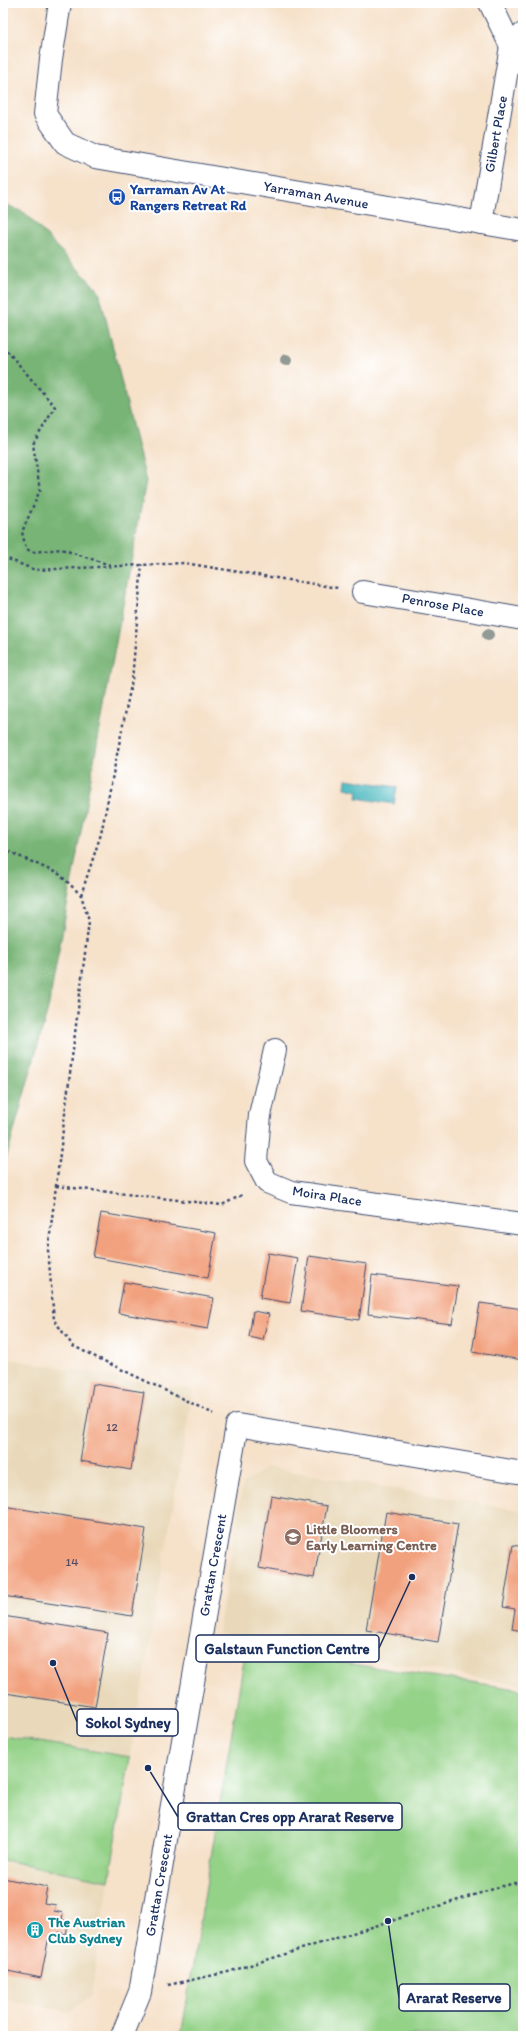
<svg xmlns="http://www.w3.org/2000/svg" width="526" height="2039" font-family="Itim,sans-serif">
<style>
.built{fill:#e9d9ba}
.green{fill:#94d288;stroke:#588073}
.forest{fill:#77b474;stroke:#497269}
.water{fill:#49b8bf;stroke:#32748e}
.building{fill:#f2a17e}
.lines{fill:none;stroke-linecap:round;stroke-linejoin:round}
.street-casing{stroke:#3c4a6e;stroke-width:24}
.path{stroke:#3c4a6e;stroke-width:2.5;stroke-dasharray:3 3;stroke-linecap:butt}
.street{stroke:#fff;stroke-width:22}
.tree{fill:#919a95}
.labels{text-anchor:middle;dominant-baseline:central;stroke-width:4;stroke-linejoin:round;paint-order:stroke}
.number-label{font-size:12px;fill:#514c66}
.street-label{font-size:14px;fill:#1b2f5e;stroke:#fff}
.transit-label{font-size:14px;font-weight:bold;fill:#164399;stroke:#fff;text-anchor:start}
.education-label{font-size:14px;font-weight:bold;fill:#785e54;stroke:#fff;text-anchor:start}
.culture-label{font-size:14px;font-weight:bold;fill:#0d838f;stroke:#fff;text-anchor:start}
.leader{fill:none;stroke:#1b2f5e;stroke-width:1.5}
.callout-dot{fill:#1b2f5e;stroke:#fff;stroke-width:1.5}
.callout{fill:#fff;stroke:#1b2f5e;stroke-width:1.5}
.callout-label{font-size:15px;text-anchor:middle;font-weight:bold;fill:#1b2f5e}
</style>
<rect width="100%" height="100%" fill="#fff"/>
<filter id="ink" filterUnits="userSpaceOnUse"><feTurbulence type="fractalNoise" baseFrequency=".025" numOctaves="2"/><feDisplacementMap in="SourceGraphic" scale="8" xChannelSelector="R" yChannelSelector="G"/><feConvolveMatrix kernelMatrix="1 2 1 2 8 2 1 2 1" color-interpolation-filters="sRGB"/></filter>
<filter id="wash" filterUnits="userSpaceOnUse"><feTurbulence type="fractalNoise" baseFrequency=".012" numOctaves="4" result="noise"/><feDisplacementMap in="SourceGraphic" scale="16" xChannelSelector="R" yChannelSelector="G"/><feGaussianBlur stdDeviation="0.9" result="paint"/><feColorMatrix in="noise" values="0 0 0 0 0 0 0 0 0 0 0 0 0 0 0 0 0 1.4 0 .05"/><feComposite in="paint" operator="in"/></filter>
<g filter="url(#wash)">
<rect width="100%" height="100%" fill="#f6e1c9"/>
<g class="built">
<polygon points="3,1358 193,1390 130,1757 3,1736"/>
<polygon points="267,1467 523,1511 523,1685 218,1633 243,1484"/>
<polygon points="3,1860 109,1881 91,1996 69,2012 3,1999"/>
</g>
<g class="green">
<polygon points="246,1648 523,1690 523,2036 181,2036"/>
<polygon points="3,1736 130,1757 109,1881 3,1860"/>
</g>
<polygon class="forest" points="3,203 25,213 99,291 146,481 48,1009 3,1170"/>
<polygon class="water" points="346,779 397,787 394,804 357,798 358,791 345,788"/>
<g id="blocks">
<g class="building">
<polygon points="101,1213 216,1233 208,1278 93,1257"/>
<polygon points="268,1253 298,1258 290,1303 260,1298"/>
<polygon points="309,1256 367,1264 359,1320 301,1311"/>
<polygon points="372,1275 458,1286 452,1324 368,1314"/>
<polygon points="124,1282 214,1298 208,1329 118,1313"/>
<polygon points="480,1303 523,1309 523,1360 472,1352"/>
<polygon points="253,1311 269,1314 263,1340 249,1337"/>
<polygon points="93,1384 144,1392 131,1470 80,1461"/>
<polygon points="271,1496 327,1506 314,1578 259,1568"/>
<polygon points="3,1506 146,1529 132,1616 3,1596"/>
<polygon points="386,1512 458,1524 438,1642 366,1630"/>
<polygon points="513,1545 523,1547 523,1631 512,1629 515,1609 503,1607"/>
<polygon points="3,1616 108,1633 95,1707 5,1693 3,1700"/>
<polygon points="3,1878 47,1887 44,1903 56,1905 54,1911 63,1913 62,1920 69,1921 66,1934 59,1932 58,1938 49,1936 41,1978 3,1970"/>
</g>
</g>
</g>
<g filter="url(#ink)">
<use href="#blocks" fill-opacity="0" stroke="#3c4a6e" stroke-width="1"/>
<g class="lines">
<defs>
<g id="street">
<polyline points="60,3 51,59 45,114 65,143 95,157 523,230"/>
<polyline points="490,3 511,46 523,34"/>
<polyline points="481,223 511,46"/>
<polyline points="363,592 523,619"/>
<polyline points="275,1050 260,1115 256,1161 267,1182 291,1192 523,1224"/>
<polyline points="122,2036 140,1992 237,1425 523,1473"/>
</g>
</defs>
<use href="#street" class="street-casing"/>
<g class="path">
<polyline points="3,346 55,407 33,444 40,490 22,532 26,549 33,552 61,549 110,565"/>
<polyline points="3,557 35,570 184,563 338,588"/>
<polyline points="3,849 59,874 81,895 89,921 48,1250 54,1320 73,1346 214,1414"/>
<polyline points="81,895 101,834 132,680 142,564"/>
<polyline points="56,1186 222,1205 244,1194"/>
<polyline points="168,1985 228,1972 503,1886 523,1881"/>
</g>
<use href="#street" class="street"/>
</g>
<g class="tree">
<circle cx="286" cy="360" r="6"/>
<circle cx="488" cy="635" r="6"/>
</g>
</g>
<defs>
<symbol id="bus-disc" viewBox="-11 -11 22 22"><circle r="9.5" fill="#1a4fb4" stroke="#fff"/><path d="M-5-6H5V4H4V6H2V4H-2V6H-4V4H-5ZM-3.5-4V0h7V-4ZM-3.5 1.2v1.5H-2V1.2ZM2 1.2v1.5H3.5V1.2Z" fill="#fff"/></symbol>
<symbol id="school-disc" viewBox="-11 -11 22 22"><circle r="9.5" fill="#8d6e63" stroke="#fff"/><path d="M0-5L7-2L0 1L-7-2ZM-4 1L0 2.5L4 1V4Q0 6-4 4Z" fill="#fff"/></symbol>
<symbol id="building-disc" viewBox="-11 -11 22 22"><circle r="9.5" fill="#0f9aa8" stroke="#fff"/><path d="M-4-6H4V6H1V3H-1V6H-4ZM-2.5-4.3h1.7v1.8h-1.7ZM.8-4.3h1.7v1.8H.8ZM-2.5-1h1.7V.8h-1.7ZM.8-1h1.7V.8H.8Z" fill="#fff"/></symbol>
</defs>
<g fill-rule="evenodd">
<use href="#bus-disc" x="107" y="187" width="20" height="20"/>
<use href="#school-disc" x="283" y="1527" width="20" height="20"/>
<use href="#building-disc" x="25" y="1920" width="20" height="20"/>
</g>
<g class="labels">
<g class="number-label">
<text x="112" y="1427">12</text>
<text x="72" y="1562">14</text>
</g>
<g class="street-label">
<text transform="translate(496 134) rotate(-80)">Gilbert Place</text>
<text transform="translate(316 195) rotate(10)">Yarraman Avenue</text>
<text transform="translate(443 605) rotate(10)">Penrose Place</text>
<text transform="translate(327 1196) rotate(9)">Moira Place</text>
<text transform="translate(213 1565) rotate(-80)">Grattan Crescent</text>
<text transform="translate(159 1885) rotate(-80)">Grattan Crescent</text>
</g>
<g class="transit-label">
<text x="130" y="189">Yarraman Av At<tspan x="130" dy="16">Rangers Retreat Rd</tspan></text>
</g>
<g class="education-label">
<text x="306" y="1529">Little Bloomers<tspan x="306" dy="16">Early Learning Centre</tspan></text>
</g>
<g class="culture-label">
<text x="48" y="1922">The Austrian<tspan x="48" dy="16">Club Sydney</tspan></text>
</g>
</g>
<path class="leader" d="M412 1577L379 1648M53 1663L77 1722M148 1768L178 1817M388 1921L399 1998"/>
<g class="callout-dot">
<circle cx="412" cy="1577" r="4"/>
<circle cx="53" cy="1663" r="4"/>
<circle cx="148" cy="1768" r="4"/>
<circle cx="388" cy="1921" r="4"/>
</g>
<g class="callout">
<rect x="196" y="1635" width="183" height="27" rx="4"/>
<rect x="77" y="1709" width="101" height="27" rx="4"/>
<rect x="178" y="1803" width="224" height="27" rx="4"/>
<rect x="399" y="1984" width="111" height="27" rx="4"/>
</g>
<g class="callout-label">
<text x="287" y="1654">Galstaun Function Centre</text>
<text x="128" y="1728">Sokol Sydney</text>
<text x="290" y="1822">Grattan Cres opp Ararat Reserve</text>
<text x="454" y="2003">Ararat Reserve</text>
</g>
<rect width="526" height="2039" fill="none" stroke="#fff" stroke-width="16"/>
</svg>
